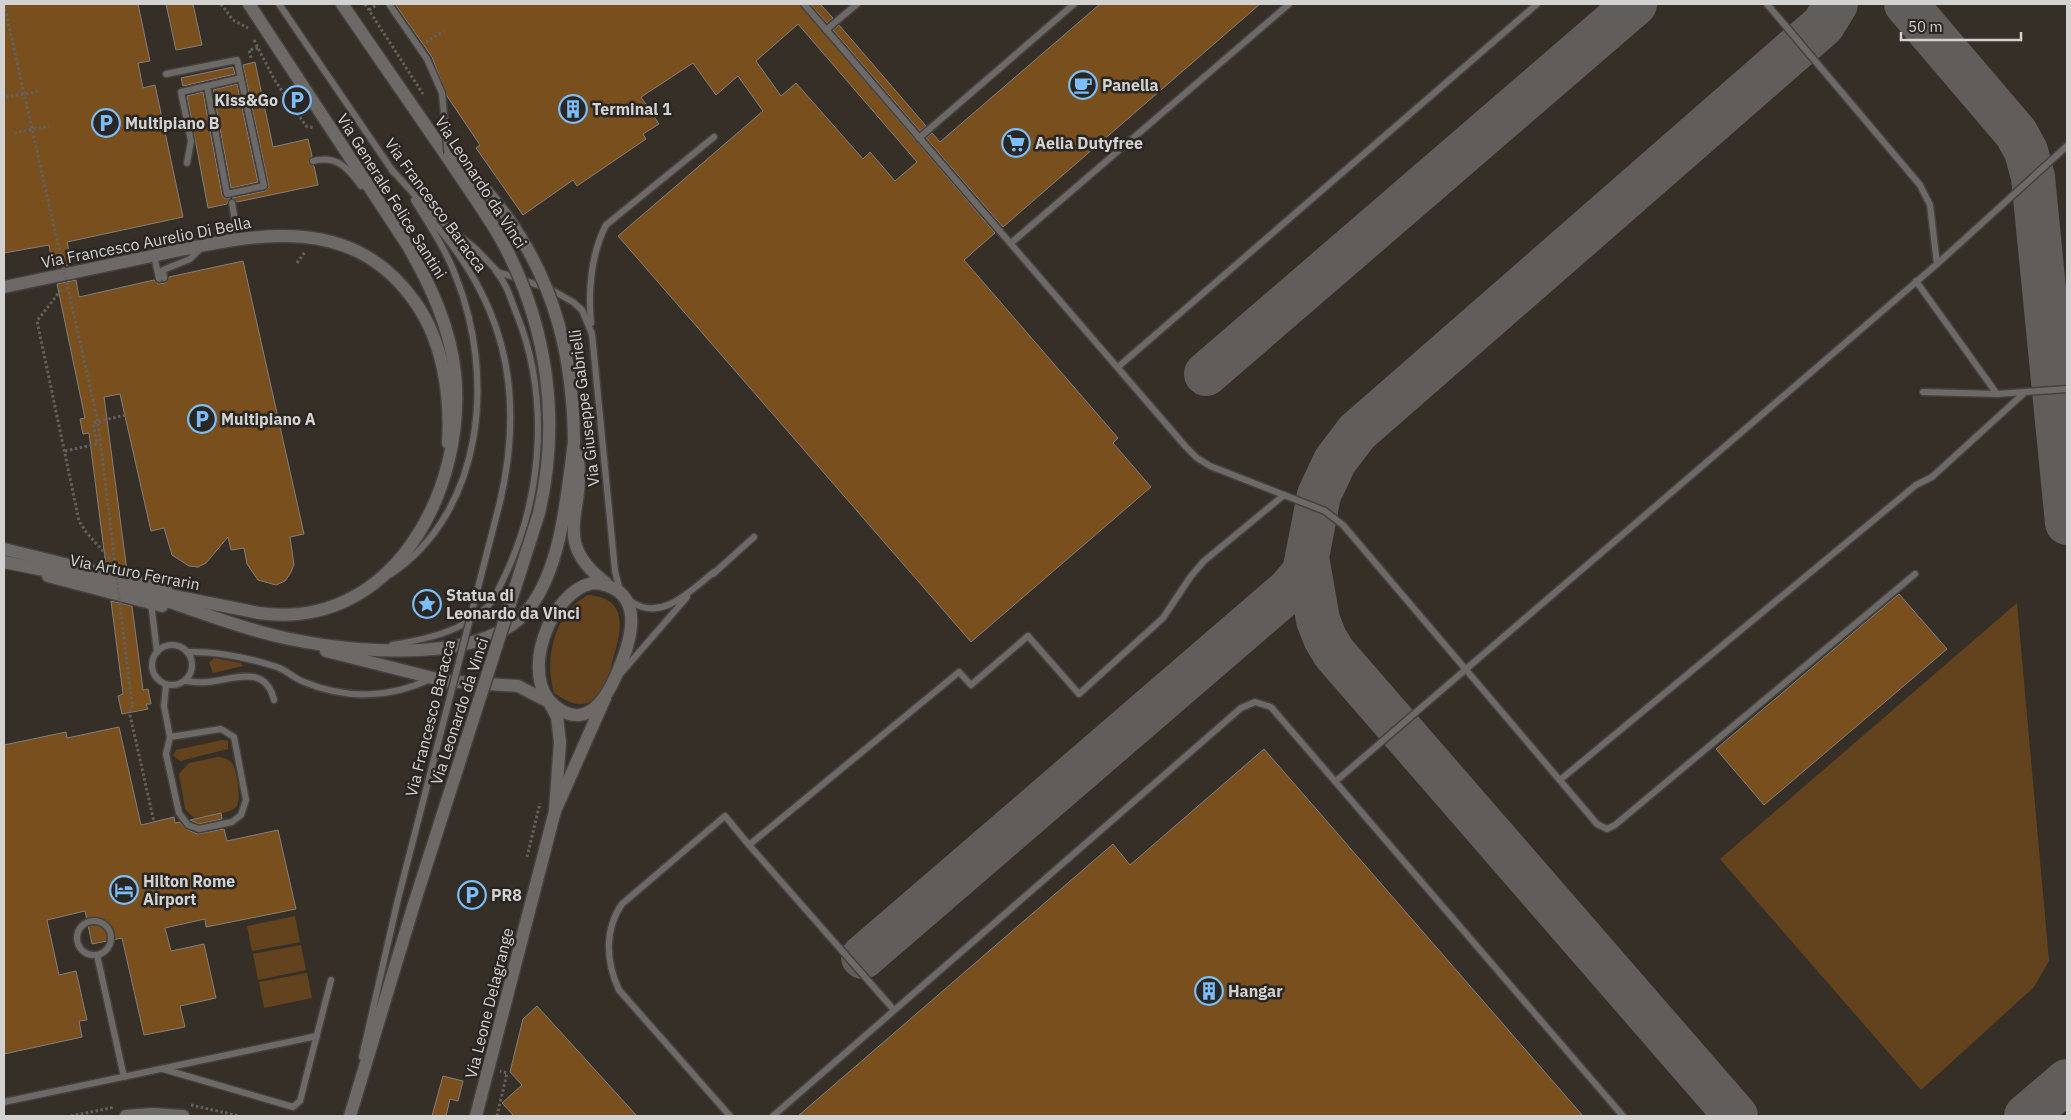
<svg xmlns="http://www.w3.org/2000/svg" width="2071" height="1120" font-family="'IBM Plex Sans',sans-serif">
<style>
.built{fill:#362f28}
.green{fill:#63421e}
.lines{fill:none;stroke-linecap:round;stroke-linejoin:round}
.taxiway{stroke:#605d5a;stroke-width:44}
.building{fill:#794f1d;stroke:#837f7c;fill-rule:evenodd}
.service-casing{stroke:#444240;stroke-width:9}
.minor-casing{stroke:#444240;stroke-width:15}
.tertiary-casing{stroke:#444240;stroke-width:15}
.secondary-casing{stroke:#444240;stroke-width:15}
.path{stroke:#63615e;stroke-width:3;stroke-dasharray:2.5 2.5;stroke-linecap:butt}
.service{stroke:#6d6966;stroke-width:6}
.minor{stroke:#6d6966;stroke-width:12}
.tertiary{stroke:#6d6966;stroke-width:12}
.secondary{stroke:#6d6966;stroke-width:12}
.service-bridge-casing{stroke:#444240;stroke-width:9;stroke-linecap:butt}
.minor-bridge-casing{stroke:#444240;stroke-width:15;stroke-linecap:butt}
.secondary-bridge-casing{stroke:#444240;stroke-width:15;stroke-linecap:butt}
.path-bridge{stroke:#63615e;stroke-width:3;stroke-dasharray:2.5 2.5;stroke-linecap:butt}
.service-bridge{stroke:#6d6966;stroke-width:6}
.minor-bridge{stroke:#6d6966;stroke-width:12}
.secondary-bridge{stroke:#6d6966;stroke-width:12}
.labels{text-anchor:middle;dominant-baseline:central;stroke-width:5;stroke-linejoin:round;paint-order:stroke}
.poi-label{font-size:16px;font-weight:bold;fill:#d4d2d0;stroke:#292623;text-anchor:start}
.street-label{font-size:16px;fill:#d4d2d0;stroke:#292623}
</style>
<rect width="100%" height="100%" fill="#292623"/>
<rect class="built" x="4" y="4" width="2063" height="1112"/>
<g class="green">
<path d="M588,595c41,3 34,36 25,64 -3,10 -4,22 -10,30 -4,7 -13,15 -21,15 -11,1 -20,-6 -28,-11 -10,-35 0,-80 34,-98z"/>
<polygon points="2017,603 2049,961 2034,987 1921,1090 1720,859"/>
<polygon points="214,658 241,663 243,666 213,673 209,663"/>
<polygon points="222,740 228,741 228,749 180,761 173,755 176,750"/>
<path d="M218,757c5,0 10,2 14,6 5,7 10,38 4,44 -9,8 -30,8 -42,11l-9,-9 -6,-35 10,-11z"/>
<polygon points="295,916 300,942 252,951 247,926"/>
<polygon points="301,945 306,970 258,980 253,954"/>
<polygon points="307,973 312,998 264,1008 259,982"/>
</g>
<g class="lines">
<g class="taxiway">
<polyline points="1906,4 2016,133 2026,151 2033,177 2067,523"/>
<polyline points="1206,374 1635,4"/>
<polyline points="863,957 1289,590 1304,572 1307,557"/>
<polyline points="1736,1116 1334,653 1325,638 1318,620 1307,557 1319,495 1335,461 1357,432 1823,25 1836,4"/>
<polyline points="2026,1116 2067,1081"/>
</g>
</g>
<g class="building">
<polygon points="4,4 138,4 150,61 138,63 143,88 155,85 183,217 67,242 72,264 53,268 49,245 4,253"/>
<polygon points="166,4 193,4 202,45 176,50"/>
<path d="M395,4h404l196,229 -31,27 154,178 -5,5 38,44 -180,155 -353,-406 145,-125 -25,-35 -22,19 -23,-32 -52,34 18,27 -16,10 3,5 -69,47 -4,-6 -50,35 -47,-67 4,-3 -33,-49 -15,-39zM798,24l119,138 -22,19 -25,-29 -7,7 -67,-76 -15,13 -25,-35z"/>
<polygon points="810,4 820,4 833,18 827,23"/>
<polygon points="1100,4 1260,4 1003,227 926,138 932,133 940,142"/>
<polygon points="839,25 926,126 920,131 833,30"/>
<polygon points="255,62 273,147 308,139 312,156 308,162 314,166 318,185 237,202 232,198 265,191 269,187 243,65"/>
<polygon points="233,67 235,74 183,86 181,78"/>
<polygon points="237,84 258,182 231,188 213,90"/>
<polygon points="203,92 222,195 225,199 230,198 227,204 208,208 187,96"/>
<polygon points="243,261 304,534 290,537 294,565 290,574 285,581 276,585 258,580 247,564 244,548 231,550 228,537 206,563 198,567 189,566 172,555 164,528 151,531 120,394 104,397 127,571 106,566 89,433 83,434 80,419 85,418 57,284 76,280 79,297 154,280 158,284 165,283 169,277"/>
<polygon points="1899,594 1947,649 1764,805 1716,749"/>
<polygon points="111,601 132,606 143,690 148,689 151,704 146,704 148,709 122,714 118,696 123,694"/>
<polygon points="119,727 141,825 174,817 175,823 180,822 186,829 197,834 224,829 227,841 278,830 296,909 206,927 205,919 165,928 171,951 204,944 216,998 180,1006 185,1027 144,1035 122,938 92,944 85,911 47,920 59,975 76,971 87,1020 79,1021 82,1037 4,1054 4,745 66,732 67,738"/>
<polygon points="1264,749 1583,1116 798,1116 1113,844 1130,865"/>
<polygon points="221,813 222,819 199,824 190,820"/>
<polygon points="537,1006 637,1116 514,1116 502,1103 522,1085 510,1072 523,1019"/>
<polygon points="443,1076 463,1081 458,1101 450,1099 446,1116 432,1116"/>
</g>
<g class="lines">
<defs>
<g id="service">
<polyline points="279,4 394,173"/>
<polyline points="804,4 1186,447 1197,458 1210,466 1325,511 1343,525 1597,824 1607,829 1615,825 1915,574"/>
<polyline points="1767,4 1920,185 1930,205 1937,264"/>
<polyline points="826,30 857,4"/>
<polyline points="166,74 237,60 264,186 227,194 207,86 181,92 191,141 187,163"/>
<polyline points="207,86 241,78"/>
<polyline points="919,138 1074,4"/>
<path d="M313,161c24,-6 35,7 48,25"/>
<polyline points="392,170 432,214 475,248 498,272 550,289 573,302 582,310 592,334 615,571 620,591"/>
<path d="M425,213c79,85 101,177 75,289"/>
<polyline points="230,240 235,221 232,203"/>
<polyline points="1011,243 1289,4"/>
<polyline points="154,255 159,279"/>
<polyline points="164,278 163,270 190,259 201,248"/>
<polyline points="1916,281 1997,394"/>
<path d="M591,323c-3,-32 0,-69 15,-98l108,-88"/>
<polyline points="1118,367 1537,4"/>
<polyline points="1923,392 1997,394 2067,389"/>
<path d="M391,574c94,-64 104,-199 65,-297 -10,-28 -27,-52 -42,-77"/>
<polyline points="713,574 754,537"/>
<path d="M629,600c31,24 61,-9 85,-28"/>
<polyline points="151,603 157,652"/>
<circle cx="172" cy="665" r="20"/>
<path d="M392,645c34,-6 71,-13 96,-39 9,-10 14,-25 20,-37 35,-78 41,-174 9,-254 -6,-15 -10,-31 -21,-44"/>
<path d="M187,652c29,-1 62,6 90,15 9,3 17,11 27,15 41,17 85,17 126,-3"/>
<polyline points="621,673 687,597"/>
<path d="M185,681c8,1 16,2 23,1 25,-2 57,-19 66,18"/>
<polyline points="166,685 164,706 170,737 166,754 179,813 188,825 199,829 232,822 241,815 246,800 234,737 221,729 170,737"/>
<polyline points="1560,780 1916,485 1932,477 2023,394"/>
<polyline points="1336,781 1937,264 2067,146"/>
<polyline points="749,845 894,1010"/>
<circle cx="94" cy="938" r="17"/>
<polyline points="97,955 124,1077"/>
<polyline points="362,1057 398,899"/>
<polyline points="163,1069 293,1107 300,1101 331,980"/>
<polyline points="4,1102 317,1036"/>
<path d="M730,1116l-111,-126c-13,-28 -15,-60 3,-86l103,-88 24,29 210,-173 12,13 57,-49 51,58 84,-76 28,-42 13,-15 80,-66"/>
<polyline points="773,1116 1241,708 1255,702 1271,707 1623,1116"/>
</g>
<g id="minor">
<path d="M577,454c11,57 -29,85 29,129"/>
<polyline points="48,576 162,606"/>
<path d="M593,583c48,4 42,45 29,78 -10,27 -31,74 -67,45 -37,-29 -5,-115 38,-123z"/>
<path d="M153,596c35,12 71,26 108,36 67,19 224,39 270,-26 31,-42 36,-113 43,-164"/>
<polyline points="326,651 445,681 518,686 549,702 557,717 560,742 555,811"/>
<polyline points="126,1116 153,1114 183,1116"/>
<polyline points="476,1116 555,811 605,698"/>
</g>
<g id="tertiary">
<path d="M4,287c49,-10 99,-21 148,-31 95,-20 197,-48 263,46 28,39 36,94 33,141"/>
<polyline points="4,549 166,589"/>
</g>
<g id="secondary">
<polyline points="342,4 448,158"/>
<path d="M4,562l255,51c134,19 208,-124 196,-240 -5,-46 -24,-87 -47,-127l-159,-242"/>
<polyline points="350,1116 414,904"/>
</g>
</defs>
<use href="#service" class="service-casing"/>
<use href="#minor" class="minor-casing"/>
<use href="#tertiary" class="tertiary-casing"/>
<use href="#secondary" class="secondary-casing"/>
<g class="path">
<polyline points="221,4 233,20 248,28"/>
<polyline points="365,4 423,94"/>
<polyline points="369,10 378,4"/>
<polyline points="254,40 274,79 306,126 314,128"/>
<polyline points="426,42 444,31"/>
<polyline points="251,58 249,50 258,48"/>
<polyline points="6,97 41,91"/>
<polyline points="14,133 49,126"/>
<polyline points="297,263 305,252"/>
<polyline points="61,290 37,321 79,521 86,532 110,559 109,562"/>
<polyline points="65,451 97,444 93,423 125,415"/>
<polyline points="132,705 130,715 154,822"/>
<polyline points="527,857 540,803"/>
<polyline points="191,1105 239,1116"/>
<polyline points="71,1116 115,1107"/>
<polyline points="497,1116 507,1073 500,1071"/>
</g>
<use href="#service" class="service"/>
<use href="#minor" class="minor"/>
<use href="#tertiary" class="tertiary"/>
<use href="#secondary" class="secondary"/>
<defs>
<g id="service-bridge">
<polyline points="389,4 427,59 442,93 448,158"/>
<polyline points="398,899 500,502"/>
</g>
<path id="minor-bridge" d="M448,158c25,15 42,36 59,59 49,68 66,142 67,225"/>
<path id="secondary-bridge" d="M414,904l125,-391c22,-93 8,-189 -37,-272 -16,-29 -36,-55 -54,-83"/>
</defs>
<use href="#service-bridge" class="service-bridge-casing"/>
<use href="#minor-bridge" class="minor-bridge-casing"/>
<use href="#secondary-bridge" class="secondary-bridge-casing"/>
<polyline class="path-bridge" points="4,4 98,422 132,705"/>
<use href="#service-bridge" class="service-bridge"/>
<use href="#minor-bridge" class="minor-bridge"/>
<use href="#secondary-bridge" class="secondary-bridge"/>
</g>
<defs>
<symbol id="cafe-ring" viewBox="-11 -11 22 22"><circle r="9.5" fill="#292623" stroke="#7cbef9" stroke-width="1.5"/><path d="M-5.5-4.5H6V0H3Q3 3.5 0 3.5H-2.5Q-5.5 3.5-5.5 0ZM3-3.2v2h1.7v-2ZM-6 4.5H4V6H-6Z" fill="#7cbef9"/></symbol>
<symbol id="parking-ring" viewBox="-11 -11 22 22"><circle r="9.5" fill="#292623" stroke="#7cbef9" stroke-width="1.5"/><path d="M-3.5-5.5H1a3.5 3.5 0 0 1 0 7H-1V5.5H-3.5ZM-1-3.4V-.6H.8a1.4 1.4 0 0 0 0-2.8Z" fill="#7cbef9"/></symbol>
<symbol id="building-ring" viewBox="-11 -11 22 22"><circle r="9.5" fill="#292623" stroke="#7cbef9" stroke-width="1.5"/><path d="M-4-6H4V6H1V3H-1V6H-4ZM-2.5-4.3h1.7v1.8h-1.7ZM.8-4.3h1.7v1.8H.8ZM-2.5-1h1.7V.8h-1.7ZM.8-1h1.7V.8H.8Z" fill="#7cbef9"/></symbol>
<symbol id="supermarket-ring" viewBox="-11 -11 22 22"><circle r="9.5" fill="#292623" stroke="#7cbef9" stroke-width="1.5"/><path d="M-6-5.5h2.5l.6 2H6L4.5 2H-2.5L-4.4-4H-6ZM-1.5 3.2a1.3 1.3 0 1 0 .1 0ZM3 3.2a1.3 1.3 0 1 0 .1 0Z" fill="#7cbef9"/></symbol>
<symbol id="sight-ring" viewBox="-11 -11 22 22"><circle r="9.5" fill="#292623" stroke="#7cbef9" stroke-width="1.5"/><path d="M0-6L1.8-2.2L6-1.7L2.9 1.2L3.7 5.4L0 3.3L-3.7 5.4L-2.9 1.2L-6-1.7L-1.8-2.2Z" fill="#7cbef9"/></symbol>
<symbol id="hotel-ring" viewBox="-11 -11 22 22"><circle r="9.5" fill="#292623" stroke="#7cbef9" stroke-width="1.5"/><path d="M-6-4.5h1.5V1H6V5H4.5V3h-9V5H-6ZM-4 0a1.8 1.8 0 1 1 3.6 0ZM.5 0V-2.5h3Q6-2.5 6 0Z" fill="#7cbef9"/></symbol>
</defs>
<g fill-rule="evenodd">
<use href="#cafe-ring" x="1067" y="69" width="32" height="32"/>
<use href="#parking-ring" x="281" y="84" width="32" height="32"/>
<use href="#building-ring" x="557" y="93" width="32" height="32"/>
<use href="#parking-ring" x="90" y="107" width="32" height="32"/>
<use href="#supermarket-ring" x="1000" y="127" width="32" height="32"/>
<use href="#parking-ring" x="186" y="403" width="32" height="32"/>
<use href="#sight-ring" x="411" y="588" width="32" height="32"/>
<use href="#hotel-ring" x="108" y="874" width="32" height="32"/>
<use href="#parking-ring" x="456" y="879" width="32" height="32"/>
<use href="#building-ring" x="1193" y="975" width="32" height="32"/>
</g>
<g class="labels">
<g class="poi-label">
<text x="1102" y="85">Panella</text>
<text x="278" y="100" text-anchor="end">Kiss&amp;Go</text>
<text x="592" y="109">Terminal 1</text>
<text x="125" y="123">Multipiano B</text>
<text x="1035" y="143">Aelia Dutyfree</text>
<text x="221" y="419">Multipiano A</text>
<text x="446" y="595">Statua di<tspan x="446" dy="18">Leonardo da Vinci</tspan></text>
<text x="143" y="881">Hilton Rome<tspan x="143" dy="18">Airport</tspan></text>
<text x="491" y="895">PR8</text>
<text x="1228" y="991">Hangar</text>
</g>
<g class="street-label">
<text transform="translate(481 182) rotate(57)">Via Leonardo da Vinci</text>
<text transform="translate(392 196) rotate(58)">Via Generale Felice Santini</text>
<text transform="translate(436 205) rotate(54)">Via Francesco Baracca</text>
<text transform="translate(146 242) rotate(-11)">Via Francesco Aurelio Di Bella</text>
<text transform="translate(584 408) rotate(-97)">Via Giuseppe Gabrielli</text>
<text transform="translate(135 572) rotate(11)">Via Arturo Ferrarin</text>
<text transform="translate(459 711) rotate(-72)">Via Leonardo da Vinci</text>
<text transform="translate(430 718) rotate(-76)">Via Francesco Baracca</text>
<text transform="translate(489 1003) rotate(-76)">Via Leone Delagrange</text>
</g>
</g>
<rect width="2071" height="1120" fill="none" stroke="#d4d2d0" stroke-width="10"/>
<path d="M1901 32v8h120v-8" fill="none" stroke="#d4d2d0" stroke-width="2.5"/>
<text x="1908" y="32" font-size="15" fill="#d4d2d0" stroke="#292623" stroke-width="4" paint-order="stroke">50 m</text>
</svg>
